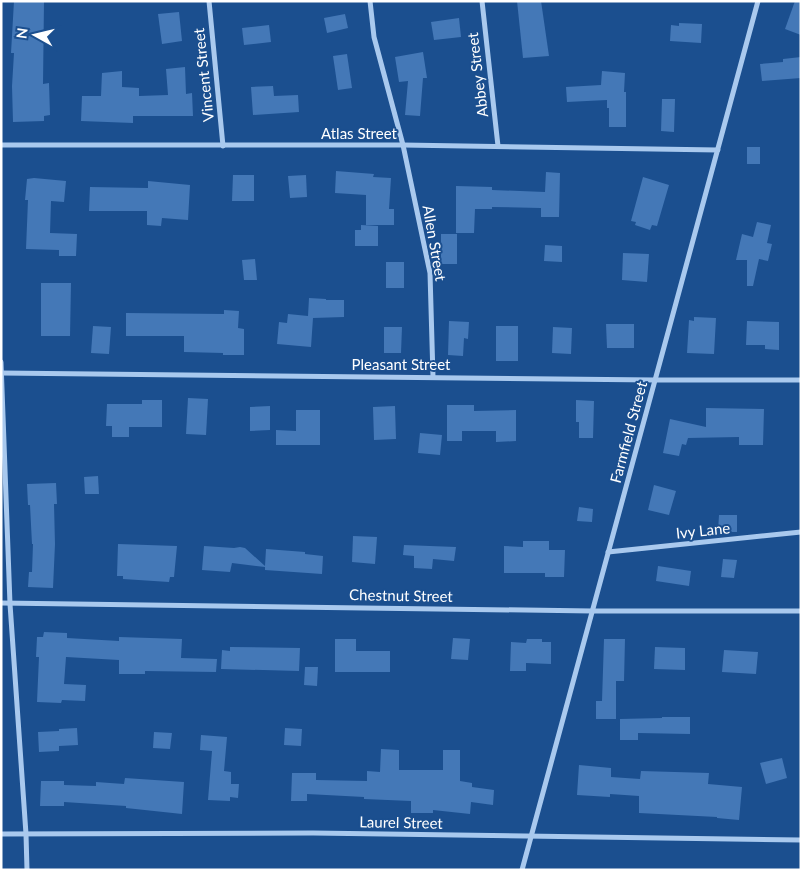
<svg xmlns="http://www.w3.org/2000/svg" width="802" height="871" font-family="Lato,sans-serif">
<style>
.building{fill:#4478b7}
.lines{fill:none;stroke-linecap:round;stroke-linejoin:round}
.minor{stroke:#a9c9ee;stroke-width:5}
.labels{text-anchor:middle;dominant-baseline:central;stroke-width:4;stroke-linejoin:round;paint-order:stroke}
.street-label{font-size:15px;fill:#fff;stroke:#1b4f8f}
</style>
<rect width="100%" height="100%" fill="#1b4f8f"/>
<g class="building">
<polygon points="14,1 44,1 43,84 49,83 50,115 44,116 44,121 13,122 12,86 14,53 11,53"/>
<polygon points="517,1 541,1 549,56 523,58"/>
<polygon points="795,1 801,1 801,35 785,29"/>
<polygon points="179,12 182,41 162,44 158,14"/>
<polygon points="345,14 348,28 327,33 324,18"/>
<polygon points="459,18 461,37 434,40 431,22"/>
<polygon points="679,23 702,24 701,43 670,41 671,25 679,26"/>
<polygon points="269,25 271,42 244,45 242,28"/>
<polygon points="423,52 427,78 423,78 420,116 405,115 408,81 399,82 395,57"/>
<polygon points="347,54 352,88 338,90 333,56"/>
<polygon points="801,57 801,78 762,81 760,64 783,62 783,59"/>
<polygon points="185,67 186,94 192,93 193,116 133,116 133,123 81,121 82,96 101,96 102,73 122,71 122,87 139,88 139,96 168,95 166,69"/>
<polygon points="602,71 625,73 624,92 626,92 626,127 609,127 609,108 607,108 607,100 567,102 566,87 601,85"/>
<polygon points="273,86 274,96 298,95 299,112 253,115 251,87"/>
<polygon points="662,99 675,99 674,132 661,131"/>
<rect x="747" y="147" width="13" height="17"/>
<polygon points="336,171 374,174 373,177 391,178 389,209 394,209 394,225 366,225 366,195 335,193"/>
<polygon points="546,172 560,173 559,217 541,217 541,208 492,207 492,209 475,209 474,233 456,233 456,186 492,187 492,190 545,192"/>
<polygon points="233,175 254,175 254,201 232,201"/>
<polygon points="306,175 307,197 290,198 288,176"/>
<polygon points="643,177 669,185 657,226 652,225 650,230 635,225 636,222 631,221"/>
<polygon points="34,178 66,181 64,202 51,201 50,233 77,234 76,256 59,256 59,250 26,249 28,200 25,200 27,179"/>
<polygon points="148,181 190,185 188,220 162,218 161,226 147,225 147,211 89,211 90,187 148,188"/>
<polygon points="757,222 771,225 767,243 772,244 768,261 759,259 753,286 747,286 747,260 736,260 742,234 753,237"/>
<polygon points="361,225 378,226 378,246 355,246 355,230 361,230"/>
<rect x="441" y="234" width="16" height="30"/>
<polygon points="545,245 562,246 562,262 544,261"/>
<polygon points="623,253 649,254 647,282 622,280"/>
<polygon points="255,259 257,280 244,280 242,260"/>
<rect x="386" y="262" width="18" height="26"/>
<polygon points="41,283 71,283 70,336 41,336"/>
<polygon points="309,298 326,299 326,300 344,300 344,317 313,318 311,347 277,344 279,322 287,323 288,314 308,316"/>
<polygon points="224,310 239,311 238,328 244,329 244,355 223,355 223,353 184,352 184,336 126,336 126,313 224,314"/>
<polygon points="694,317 716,318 714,354 687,353 689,320 694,321"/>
<polygon points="449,321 469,322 468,339 464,338 463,356 448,355"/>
<polygon points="747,321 779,322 779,350 765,349 765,345 746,345"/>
<polygon points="606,324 634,324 634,348 607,348"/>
<polygon points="93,326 111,327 109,354 91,353"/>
<rect x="496" y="326" width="22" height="35"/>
<polygon points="384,327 402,327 401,353 384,353"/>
<polygon points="553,327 572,328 571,354 552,353"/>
<polygon points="188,398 208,399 206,435 186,434"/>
<polygon points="142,400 162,400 162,427 129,427 129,437 112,437 112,426 106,426 107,404 142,404"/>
<polygon points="576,400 594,401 593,438 579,438 579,422 576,422"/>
<polygon points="447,405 474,405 474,411 516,410 516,441 496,442 496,431 462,431 462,441 447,441"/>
<polygon points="270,406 270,430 250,431 250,407"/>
<polygon points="395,406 396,439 374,440 373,407"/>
<polygon points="706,408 764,409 763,445 739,445 739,437 688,438 686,445 682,444 679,456 663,453 670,419 706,427"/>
<polygon points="296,410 320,410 320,445 276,445 276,430 296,431"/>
<polygon points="420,433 442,435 440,455 418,453"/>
<polygon points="98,476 99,494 85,494 84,477"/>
<polygon points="56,483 57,504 54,504 55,544 53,588 28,587 29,572 32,572 33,544 32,544 30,505 28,505 27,484"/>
<polygon points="654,485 676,491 669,515 648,510"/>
<polygon points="579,507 593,509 592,522 577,521"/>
<polygon points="719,515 737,515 737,532 718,532"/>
<polygon points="353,536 377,537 375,564 352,562"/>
<polygon points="523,541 549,541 549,550 565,550 564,577 545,577 545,573 504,573 504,546 523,547"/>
<polygon points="118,544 177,546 174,577 170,577 169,582 123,579 123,576 117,576"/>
<polygon points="404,545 456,547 454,561 433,559 432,569 414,568 414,556 403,555"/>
<polygon points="204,546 234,548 240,547 245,548 265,566 266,549 305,552 305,554 323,556 322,574 265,570 265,567 232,563 230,572 202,570"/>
<polygon points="723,559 737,560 734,578 721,577"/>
<polygon points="658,566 691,571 689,586 656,581"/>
<polygon points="44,632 67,633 67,638 119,641 119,637 182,639 181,658 217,659 216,672 145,671 145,674 119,674 119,660 66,657 64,684 86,685 85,701 62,700 61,703 37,702 39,657 36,657 37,637 43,637"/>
<polygon points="453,638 470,639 468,660 451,659"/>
<polygon points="335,639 356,639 356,651 390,651 390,672 335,672"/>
<polygon points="527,639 542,639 542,642 551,642 551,664 526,663 526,671 510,671 511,642 526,643"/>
<polygon points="604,639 625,639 624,681 616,681 616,719 596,719 596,701 602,701"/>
<polygon points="230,647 300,648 299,671 221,669 222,650 230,651"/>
<polygon points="655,647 685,648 685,670 654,669"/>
<polygon points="724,650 758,652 756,674 722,672"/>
<polygon points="305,667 318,667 317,686 304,685"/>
<polygon points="662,717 690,717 690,734 638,733 638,740 620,740 620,719 662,718"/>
<polygon points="77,728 78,745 59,746 59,751 39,752 38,732 59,731 59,729"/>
<polygon points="285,728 302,729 301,746 284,745"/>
<polygon points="154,732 172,733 170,749 153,748"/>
<polygon points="201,735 227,737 224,771 231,772 231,784 239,784 238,798 230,797 230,801 208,800 212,751 200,750"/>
<polygon points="381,749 399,750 399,770 443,770 443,750 460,750 460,781 472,783 472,787 494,790 493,805 471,802 470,814 433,810 433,813 411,813 411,801 364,799 364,797 307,794 307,801 291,801 292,773 316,773 316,780 367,781 367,771 380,772"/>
<polygon points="782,758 787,778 766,784 760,763"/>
<polygon points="579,765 611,768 611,777 640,779 641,771 709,773 708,784 742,787 739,820 717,818 717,817 639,813 639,796 610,794 610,797 577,795"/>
<polygon points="125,778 184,782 182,814 126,808 126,806 64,802 64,806 40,806 41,781 64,781 64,785 96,786 96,782 124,784"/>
</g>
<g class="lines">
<g class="minor">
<polyline points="209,1 223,146"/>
<polyline points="370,1 374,37 403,145 430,273 433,377"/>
<polyline points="482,1 498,146"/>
<polyline points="1,145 403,145 718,150"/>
<polyline points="1,362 10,604 26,834 27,870"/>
<polyline points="1,373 655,380 801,380"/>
<polyline points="608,552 801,532"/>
<polyline points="1,603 592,611 801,611"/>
<polyline points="1,834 313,833 801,840"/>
<polyline points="522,870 758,1"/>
</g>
</g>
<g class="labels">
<g class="street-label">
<text transform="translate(203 75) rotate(-96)">Vincent Street</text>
<text transform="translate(477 75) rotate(-97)">Abbey Street</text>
<text x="359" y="133">Atlas Street</text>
<text transform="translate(435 243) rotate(80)">Allen Street</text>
<text x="401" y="364">Pleasant Street</text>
<text transform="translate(628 432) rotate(-75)">Farmfield Street</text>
<text transform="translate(703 530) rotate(-6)">Ivy Lane</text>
<text transform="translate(401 595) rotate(1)">Chestnut Street</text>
<text transform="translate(401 822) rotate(1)">Laurel Street</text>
</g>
</g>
<rect width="802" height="871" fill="none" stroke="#ffffff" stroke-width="5"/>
<g transform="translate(35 35) rotate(278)" stroke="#1b4f8f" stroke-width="4" paint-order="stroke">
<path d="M0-4L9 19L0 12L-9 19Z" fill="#ffffff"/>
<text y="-8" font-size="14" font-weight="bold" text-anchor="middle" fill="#ffffff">N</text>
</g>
</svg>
